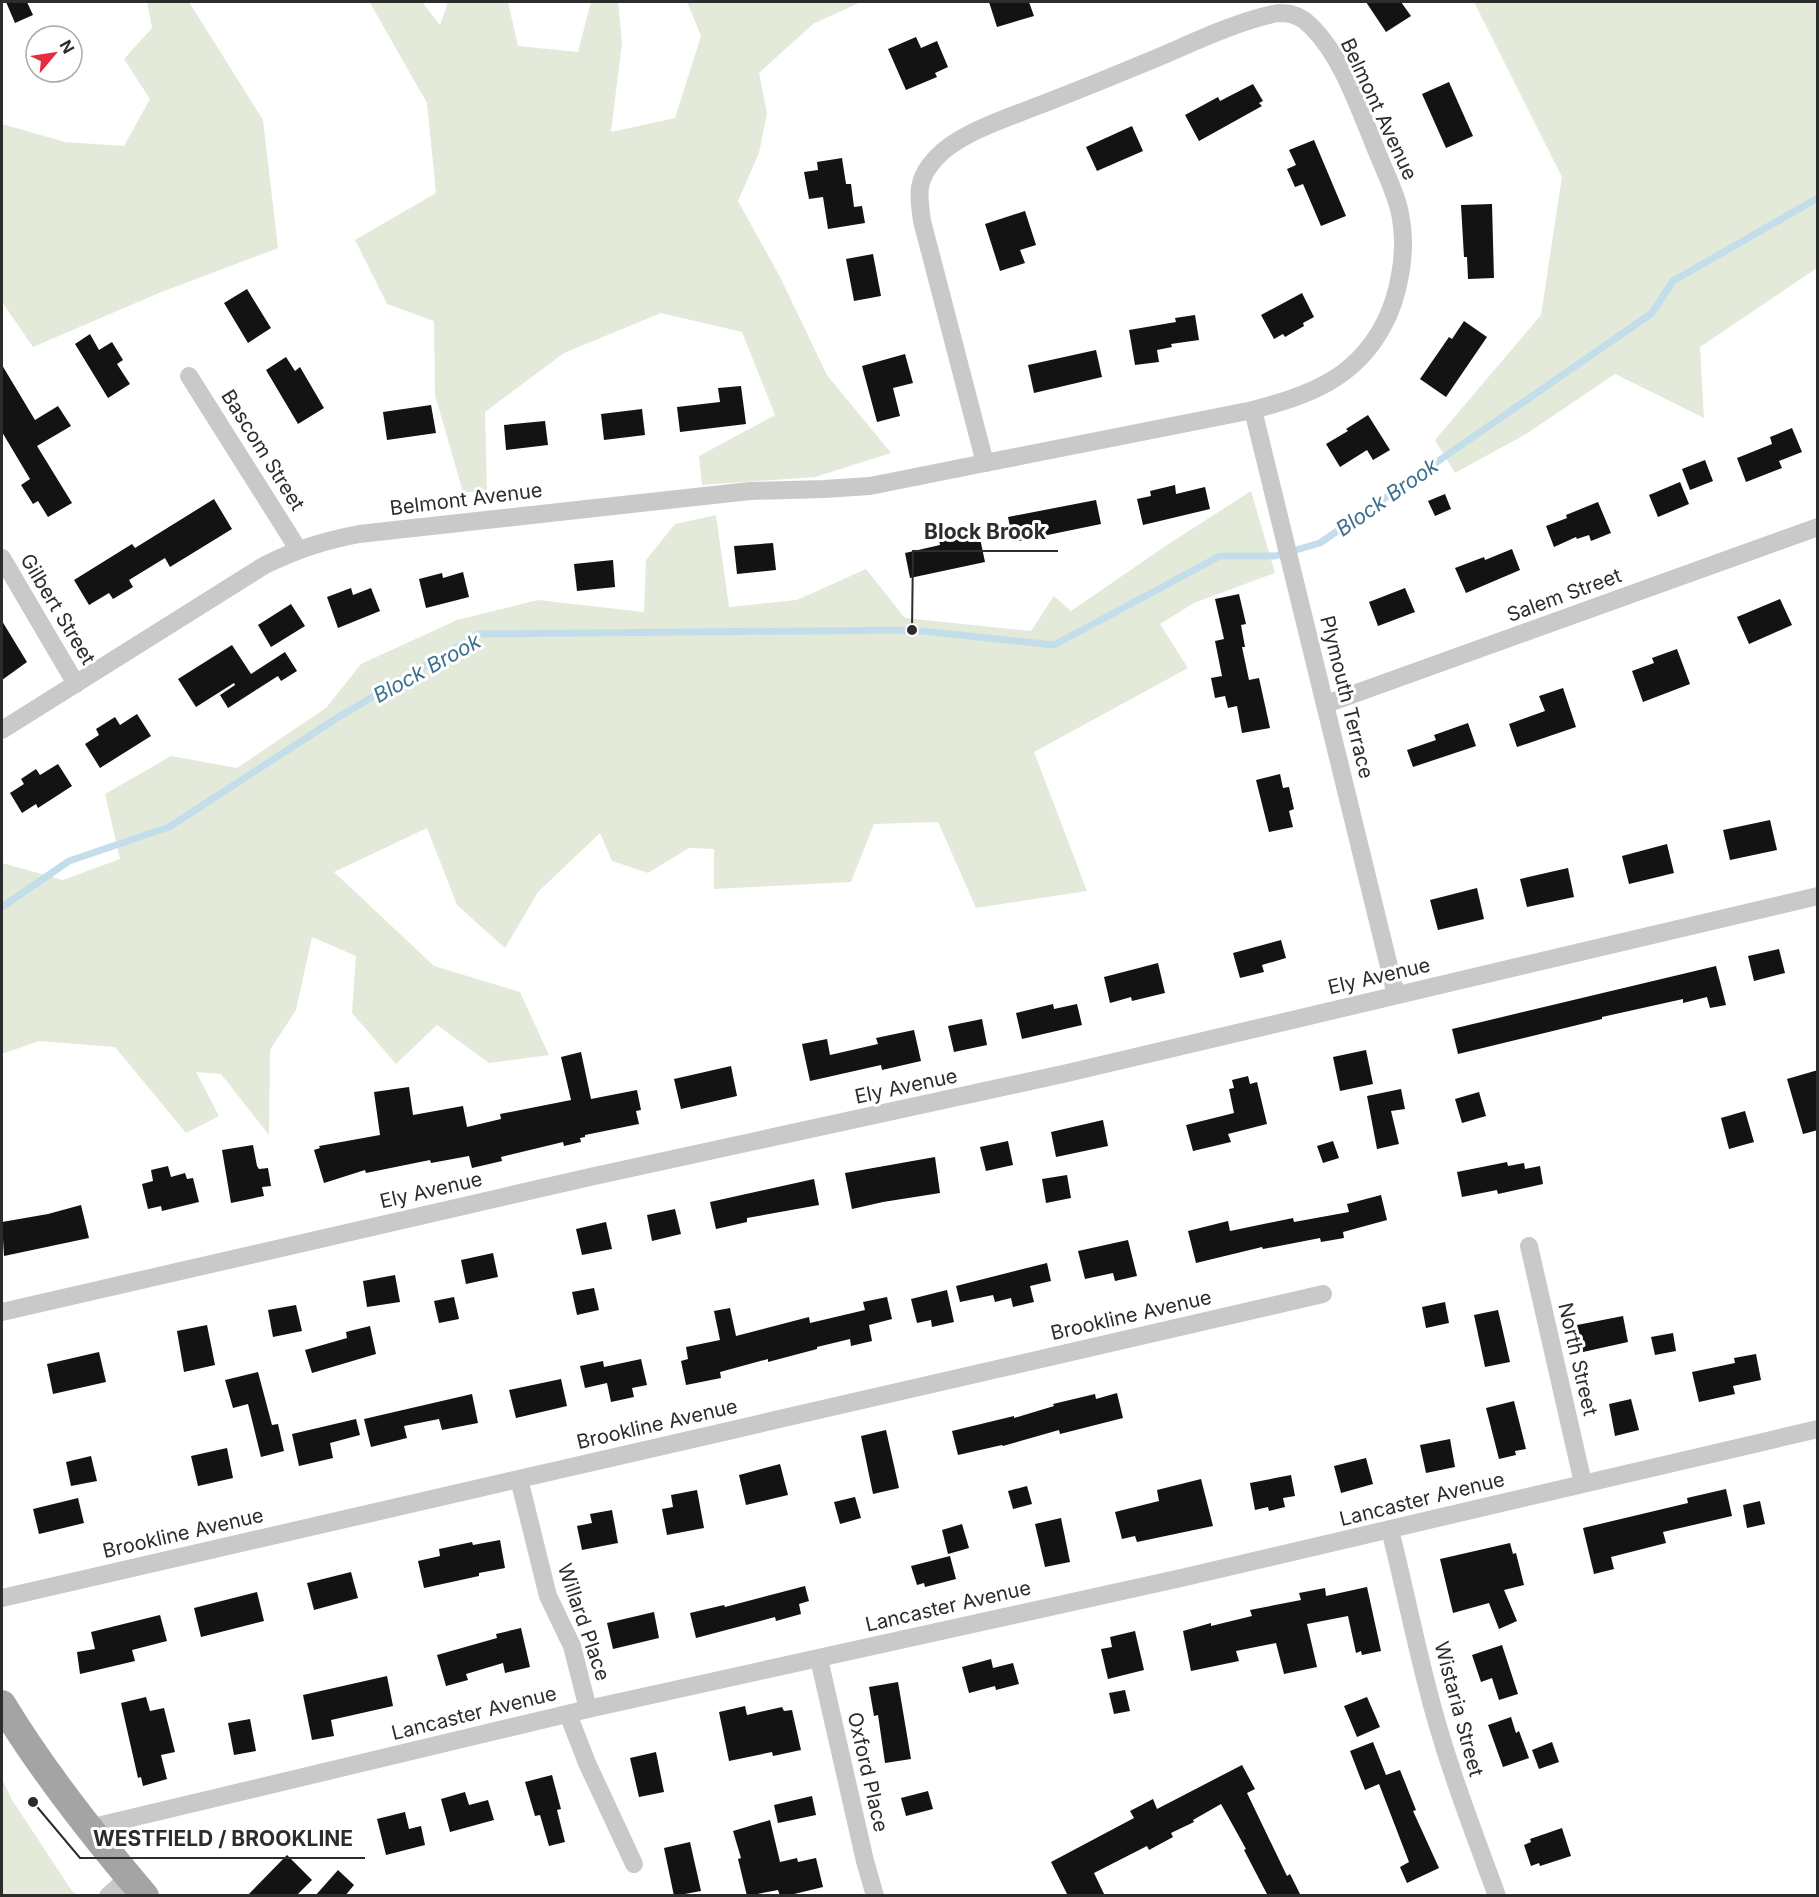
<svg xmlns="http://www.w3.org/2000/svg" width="1819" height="1897" font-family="Inter,sans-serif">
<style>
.green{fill:#e3ead9}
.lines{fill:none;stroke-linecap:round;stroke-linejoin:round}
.stream{stroke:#c4ddeb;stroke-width:7}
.building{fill:#131313}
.minor{stroke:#c9c9c9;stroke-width:18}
.primary{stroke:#a4a4a4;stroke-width:28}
.labels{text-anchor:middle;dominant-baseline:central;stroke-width:6;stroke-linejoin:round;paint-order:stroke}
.street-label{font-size:20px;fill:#2c2c2c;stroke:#fff}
.water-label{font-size:21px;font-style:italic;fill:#3a708e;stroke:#fff}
.leader{fill:none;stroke:#2c2c2c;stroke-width:2}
.callout-dot{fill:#2c2c2c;stroke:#fff;stroke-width:2}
.callout-label{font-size:21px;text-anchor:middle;font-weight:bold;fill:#2c2c2c;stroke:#fff;stroke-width:6;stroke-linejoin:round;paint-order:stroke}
</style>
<rect width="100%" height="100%" fill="#fff"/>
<g class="green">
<polygon points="147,2 189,2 263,120 278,248 159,293 33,347 2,302 2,124 65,142 124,146 150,99 124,59 152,28"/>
<polygon points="372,2 422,2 440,25 448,2 508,2 518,46 578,52 591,2 618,2 622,43 611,132 675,118 701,36 687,2 861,2 813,24 759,73 767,113 759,153 738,201 780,277 827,375 891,453 815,477 702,485 699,456 775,415 742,332 661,313 564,353 485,412 487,492 463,492 435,395 434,321 387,304 355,240 436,193 427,103 370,3"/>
<polygon points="1474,2 1817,2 1817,268 1700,347 1704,418 1615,374 1526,434 1455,473 1435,440 1541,315 1562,177"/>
<polygon points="1251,491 1275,573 1194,603 1160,624 1188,668 1034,752 1087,891 976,908 938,822 874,824 851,882 714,889 714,849 689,848 648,873 612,861 600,833 538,892 505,948 457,905 427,828 334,872 434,966 520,992 549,1055 489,1063 437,1025 396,1064 352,1013 356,956 312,937 296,1010 270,1050 269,1135 221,1074 196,1072 219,1116 186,1133 115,1047 39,1041 2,1054 2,863 63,880 120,859 105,794 171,756 237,768 326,708 361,664 457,620 538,600 644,612 646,560 675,524 716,515 729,607 797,600 866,569 905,618 1031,631 1054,596 1071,611 1167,545"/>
<polygon points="2,1779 12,1800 72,1891 77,1895 2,1895"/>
</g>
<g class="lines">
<polyline class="stream" points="2,907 69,861 169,827 337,718 479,634 912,630 1054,645 1220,556 1275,556 1320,543 1652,313 1673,281 1818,198"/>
</g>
<g class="building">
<polygon points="6,2 27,2 33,15 15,23"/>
<polygon points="989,2 1029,2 1034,16 997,27"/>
<polygon points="1366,2 1401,2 1411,16 1386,32"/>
<polygon points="916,37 921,48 937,41 948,67 935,73 937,77 906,90 888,49"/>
<polygon points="1449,82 1473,136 1446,148 1422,94"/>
<polygon points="1253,84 1263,101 1259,103 1262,106 1199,141 1185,115 1218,97 1220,101"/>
<polygon points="1132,126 1143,151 1097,171 1086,147"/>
<polygon points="1314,140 1346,216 1321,226 1303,184 1295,187 1287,169 1296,165 1289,150"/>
<polygon points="842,158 846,184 851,184 854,207 862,206 865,223 828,229 823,197 809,199 804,172 818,170 817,162"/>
<polygon points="1492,204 1494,278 1468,279 1467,257 1464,257 1461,205"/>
<polygon points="1025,211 1036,245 1020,250 1025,263 1000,271 985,224"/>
<polygon points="873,254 881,296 854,301 846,259"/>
<polygon points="247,289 271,328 248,343 224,303"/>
<polygon points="1302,293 1314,317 1303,323 1304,326 1285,337 1283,334 1274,339 1261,315"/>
<polygon points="1195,315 1199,340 1171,344 1172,347 1157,350 1159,362 1135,365 1129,330 1176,322 1175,318"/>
<polygon points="1464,321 1487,337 1446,397 1420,379 1449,337 1452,339"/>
<polygon points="90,334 99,350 112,342 123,360 117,364 130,384 108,398 75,344"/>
<polygon points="1096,350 1102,377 1034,393 1028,365"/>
<polygon points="905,354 913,383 893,388 900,416 877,422 862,366"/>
<polygon points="286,357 295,371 300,367 324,408 298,424 266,370"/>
<polygon points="2,365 35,420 58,406 71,426 37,446 72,503 48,517 38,501 33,504 21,485 30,479 2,432"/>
<polygon points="741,386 746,424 680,432 677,407 720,402 718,388"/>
<polygon points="431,405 436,433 387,440 383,412"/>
<polygon points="642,409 645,435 604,440 601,414"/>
<polygon points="1368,415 1390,450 1373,460 1367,450 1340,467 1326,444 1348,431 1346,429"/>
<polygon points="545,421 548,445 506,450 504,425"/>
<polygon points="1792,428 1802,452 1779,461 1782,468 1746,482 1737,458 1772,444 1770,437"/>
<polygon points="1705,460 1713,481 1690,490 1682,469"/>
<polygon points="1680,482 1689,504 1658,517 1649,495"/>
<polygon points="1175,485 1176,494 1205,487 1210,509 1143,525 1137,499 1151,496 1150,491"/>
<polygon points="1445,494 1451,509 1435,516 1428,501"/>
<polygon points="214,499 232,529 170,567 165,558 129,580 133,587 113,599 109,593 89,605 74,580 132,544 135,548"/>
<polygon points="1096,500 1101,524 1013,542 1008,517"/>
<polygon points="1598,502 1611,533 1591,541 1589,535 1577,539 1576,537 1554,547 1546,526 1567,518 1566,515"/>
<polygon points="977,524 985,562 910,578 905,553 940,545 939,540 960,535 959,528"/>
<polygon points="773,543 776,570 737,574 734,546"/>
<polygon points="1512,549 1520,570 1466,593 1455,568 1484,557 1485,560"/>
<polygon points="613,560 615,587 577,591 574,564"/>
<polygon points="463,572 469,597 426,608 419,579 442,573 443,578"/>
<polygon points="351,588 353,595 371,588 380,611 338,628 327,597"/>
<polygon points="1405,588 1415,612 1378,626 1369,602"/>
<polygon points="1239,594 1246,624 1241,625 1245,647 1242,647 1249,680 1259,678 1270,728 1242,733 1237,706 1228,708 1225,696 1215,698 1211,678 1222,676 1215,641 1224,639 1215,599"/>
<polygon points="1780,599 1792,625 1749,644 1737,617"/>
<polygon points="291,604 305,626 271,647 258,625"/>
<polygon points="2,621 27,662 2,680"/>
<polygon points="232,645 251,674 285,652 297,671 281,681 278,676 228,708 220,695 235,685 234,683 196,707 178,679"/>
<polygon points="1677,649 1690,684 1643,702 1632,671 1654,663 1652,658"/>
<polygon points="1563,688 1576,727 1517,747 1509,724 1545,711 1539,696"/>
<polygon points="137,714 151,736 100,768 85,744 99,735 96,729 115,717 120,725"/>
<polygon points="1468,723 1476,746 1413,767 1407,750 1436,740 1434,735"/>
<polygon points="58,764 72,786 38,808 36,804 22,813 10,793 24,784 21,779 36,769 40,775"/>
<polygon points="1280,774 1283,788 1289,787 1294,809 1289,811 1293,827 1269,832 1256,780"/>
<polygon points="1770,820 1777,850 1730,860 1723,830"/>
<polygon points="1667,844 1674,873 1629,884 1622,856"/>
<polygon points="1568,868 1574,897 1527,907 1520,879"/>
<polygon points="1477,888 1484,919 1438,930 1430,900"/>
<polygon points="1281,940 1286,958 1262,965 1264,972 1240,978 1233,953"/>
<polygon points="1779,949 1785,973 1754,981 1748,956"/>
<polygon points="1158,963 1165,993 1132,1001 1131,997 1110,1003 1104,977"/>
<polygon points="1716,966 1726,1005 1710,1008 1707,997 1683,1003 1683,999 1602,1017 1602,1019 1458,1054 1452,1029"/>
<polygon points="1053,1004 1054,1009 1077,1004 1082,1025 1022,1039 1016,1013"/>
<polygon points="982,1019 987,1045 954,1052 948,1026"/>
<polygon points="914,1030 921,1061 882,1070 881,1065 810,1081 802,1044 827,1039 830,1055 878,1044 876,1038"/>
<polygon points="1366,1050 1373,1084 1340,1091 1333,1057"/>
<polygon points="581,1052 591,1099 637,1090 641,1110 636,1111 639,1124 585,1135 585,1137 580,1138 581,1142 564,1146 563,1142 501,1157 502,1161 472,1168 469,1156 431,1163 430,1160 366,1173 365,1170 324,1183 314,1150 320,1148 319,1146 380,1135 374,1092 409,1087 413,1115 463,1106 467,1127 501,1119 500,1114 571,1100 561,1057"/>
<polygon points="731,1066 737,1096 681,1109 674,1079"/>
<polygon points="1818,1070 1818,1130 1803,1134 1787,1079"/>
<polygon points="1248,1076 1250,1084 1257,1082 1267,1124 1228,1134 1231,1142 1193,1151 1186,1125 1234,1113 1229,1089 1234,1088 1232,1080"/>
<polygon points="1401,1089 1405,1109 1391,1111 1399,1144 1377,1149 1367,1096"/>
<polygon points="1479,1092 1486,1116 1462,1123 1455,1099"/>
<polygon points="1745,1111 1754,1142 1729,1149 1721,1118"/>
<polygon points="1103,1120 1108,1146 1056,1157 1051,1132"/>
<polygon points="1008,1141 1013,1165 986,1171 980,1147"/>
<polygon points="1333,1141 1339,1158 1323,1163 1317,1146"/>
<polygon points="253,1145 257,1166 259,1169 268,1168 271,1186 262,1187 264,1196 231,1203 222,1150"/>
<polygon points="935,1157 940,1193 883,1202 852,1209 845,1173"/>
<polygon points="1507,1162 1508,1166 1524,1163 1525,1169 1540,1166 1543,1184 1498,1194 1497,1190 1462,1197 1457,1172"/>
<polygon points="168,1166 171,1177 185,1173 187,1179 193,1178 199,1202 162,1211 161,1206 148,1209 142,1184 153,1181 151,1170"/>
<polygon points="1067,1175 1071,1198 1046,1203 1042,1179"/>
<polygon points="814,1179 819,1205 747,1218 747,1222 716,1229 710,1202"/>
<polygon points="1381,1195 1387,1220 1343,1232 1344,1238 1321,1242 1320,1238 1263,1249 1262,1247 1196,1263 1188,1231 1228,1221 1230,1231 1293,1218 1294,1222 1349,1212 1347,1204"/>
<polygon points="81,1205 89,1238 4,1256 2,1222 48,1214"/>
<polygon points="675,1209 681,1234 652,1241 647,1215"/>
<polygon points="606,1222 612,1249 582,1255 576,1229"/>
<polygon points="1128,1240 1137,1276 1115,1281 1113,1273 1085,1279 1078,1251"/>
<polygon points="493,1253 498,1277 466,1284 461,1260"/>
<polygon points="1047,1263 1051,1281 1030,1286 1034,1302 1013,1307 1011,1298 995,1302 993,1295 960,1302 956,1286"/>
<polygon points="395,1275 400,1302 367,1307 363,1281"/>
<polygon points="594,1288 599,1310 577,1315 572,1292"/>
<polygon points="947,1290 954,1322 932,1327 931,1320 917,1323 911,1299"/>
<polygon points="454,1297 459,1319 439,1323 434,1301"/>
<polygon points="887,1297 892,1319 869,1325 872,1341 851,1346 850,1339 817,1347 817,1349 768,1362 768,1359 720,1372 721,1378 686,1385 681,1361 688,1359 686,1347 720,1340 714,1311 730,1308 736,1336 809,1317 810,1323 865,1310 863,1302"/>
<polygon points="1445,1302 1449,1323 1426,1328 1422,1307"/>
<polygon points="296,1305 302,1331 273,1337 268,1310"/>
<polygon points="1498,1310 1510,1362 1485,1367 1474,1315"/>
<polygon points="1623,1316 1628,1342 1583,1352 1577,1325"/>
<polygon points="207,1325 215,1365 184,1372 177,1331"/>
<polygon points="370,1326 376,1354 312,1373 305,1350 347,1338 346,1332"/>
<polygon points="1673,1333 1676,1351 1655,1355 1651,1337"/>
<polygon points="99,1352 106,1382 53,1394 47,1364"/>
<polygon points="1756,1354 1761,1380 1733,1386 1735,1394 1699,1402 1692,1372 1735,1363 1734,1358"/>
<polygon points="641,1359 647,1385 632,1388 634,1397 611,1402 607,1383 585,1388 580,1366 603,1361 604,1367"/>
<polygon points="258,1372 272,1425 278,1424 284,1451 261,1457 248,1404 233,1408 225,1380"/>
<polygon points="561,1379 567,1406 516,1418 509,1390"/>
<polygon points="1117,1393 1123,1418 1060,1434 1059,1430 1003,1446 1002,1445 958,1455 952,1431 1014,1416 1014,1418 1054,1406 1053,1404 1095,1394 1096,1399"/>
<polygon points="472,1394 478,1423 442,1430 439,1419 404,1426 407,1438 371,1447 364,1419"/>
<polygon points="1631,1399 1639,1430 1615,1436 1609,1404"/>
<polygon points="1514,1401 1526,1449 1515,1451 1516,1455 1499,1459 1486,1408"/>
<polygon points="356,1419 360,1435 330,1443 333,1458 299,1466 292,1434"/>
<polygon points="886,1430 899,1488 873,1494 861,1436"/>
<polygon points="1450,1439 1455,1467 1426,1473 1420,1445"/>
<polygon points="227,1448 233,1478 198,1486 191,1456"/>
<polygon points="91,1456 97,1481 71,1486 66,1462"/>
<polygon points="1366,1458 1373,1484 1341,1493 1334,1466"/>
<polygon points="780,1464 788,1495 746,1505 739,1475"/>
<polygon points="1291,1475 1295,1496 1283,1498 1285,1507 1269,1511 1268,1507 1255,1510 1250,1483"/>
<polygon points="1201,1479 1213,1526 1137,1542 1135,1536 1122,1539 1115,1512 1159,1501 1157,1490"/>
<polygon points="1027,1486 1032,1504 1013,1509 1008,1491"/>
<polygon points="1726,1489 1732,1516 1663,1532 1666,1543 1611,1557 1614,1569 1594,1574 1583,1528 1688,1503 1687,1498"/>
<polygon points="697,1490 704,1528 667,1535 662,1509 673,1507 671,1495"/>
<polygon points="855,1497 861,1518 840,1524 834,1502"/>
<polygon points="78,1498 84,1523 39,1534 33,1509"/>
<polygon points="1760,1501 1765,1524 1747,1528 1743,1505"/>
<polygon points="612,1510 618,1543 582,1550 577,1526 592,1523 590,1514"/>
<polygon points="1061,1518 1070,1562 1045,1567 1035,1524"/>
<polygon points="962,1524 969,1548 948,1554 942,1530"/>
<polygon points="500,1540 505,1568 479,1573 479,1576 424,1588 418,1561 440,1556 439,1549 472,1542 473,1545"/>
<polygon points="1510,1543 1513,1554 1516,1553 1524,1585 1504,1590 1517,1621 1499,1629 1489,1603 1453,1613 1440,1559"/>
<polygon points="950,1556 956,1579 925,1587 924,1583 917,1585 911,1566"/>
<polygon points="351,1572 358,1598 314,1610 307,1583"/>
<polygon points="805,1586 809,1601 799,1604 801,1614 776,1621 775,1617 696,1638 690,1613 724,1605 725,1607"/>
<polygon points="1367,1587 1381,1651 1362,1655 1361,1651 1356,1653 1348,1616 1307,1624 1317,1667 1284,1674 1276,1643 1236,1651 1239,1661 1191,1671 1183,1631 1211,1623 1211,1626 1252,1616 1250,1610 1301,1600 1299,1593 1325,1588 1326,1596"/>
<polygon points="257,1592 264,1621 201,1637 194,1608"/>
<polygon points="654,1612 659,1638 613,1649 607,1623"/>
<polygon points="160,1615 167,1641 132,1650 135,1661 80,1674 77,1652 95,1649 91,1632"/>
<polygon points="521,1628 530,1667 505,1673 503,1663 466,1674 468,1680 446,1686 437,1655 497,1638 496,1634"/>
<polygon points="1135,1631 1144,1670 1108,1679 1101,1649 1112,1647 1110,1637"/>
<polygon points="1502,1645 1518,1694 1499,1700 1492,1678 1481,1682 1472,1655"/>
<polygon points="991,1659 993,1668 1013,1663 1019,1684 996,1690 995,1686 969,1693 962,1667"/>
<polygon points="387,1676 393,1706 331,1720 334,1736 312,1740 303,1695"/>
<polygon points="898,1682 911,1759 885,1763 878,1715 874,1716 869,1687"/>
<polygon points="1125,1690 1130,1711 1114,1714 1109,1693"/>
<polygon points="146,1697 150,1711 164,1708 175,1752 161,1755 167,1779 143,1786 141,1777 138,1778 121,1703"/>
<polygon points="1367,1697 1380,1727 1357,1737 1344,1706"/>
<polygon points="745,1706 747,1715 782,1707 784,1711 792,1710 801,1750 773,1756 772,1752 729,1761 719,1712"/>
<polygon points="1511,1717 1516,1733 1519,1731 1529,1758 1503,1767 1488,1725"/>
<polygon points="250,1719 256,1751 234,1755 228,1723"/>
<polygon points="1373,1742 1386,1775 1400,1770 1416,1810 1413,1811 1439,1868 1407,1883 1400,1867 1409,1862 1379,1784 1365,1790 1350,1751"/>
<polygon points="1552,1742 1559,1762 1539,1769 1532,1750"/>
<polygon points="656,1752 664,1792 639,1797 630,1758"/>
<polygon points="1242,1765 1255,1789 1247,1793 1287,1876 1290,1874 1301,1896 1268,1896 1244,1850 1246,1849 1221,1804 1193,1820 1194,1822 1171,1833 1173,1837 1149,1850 1147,1846 1094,1873 1105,1896 1068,1896 1051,1862 1134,1818 1130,1811 1153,1799 1157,1809"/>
<polygon points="552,1775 561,1809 557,1810 565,1842 549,1846 540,1815 535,1816 525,1782"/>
<polygon points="928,1791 933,1809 906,1816 901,1798"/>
<polygon points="465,1792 469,1805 488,1800 494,1820 450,1832 441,1799"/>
<polygon points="812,1796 816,1815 778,1823 774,1805"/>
<polygon points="405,1812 409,1829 421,1826 425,1845 386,1855 377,1819"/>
<polygon points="770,1820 780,1862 797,1858 798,1862 816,1858 823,1887 786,1896 780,1896 778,1890 747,1896 738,1859 741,1858 733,1831"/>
<polygon points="1562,1828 1571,1856 1540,1866 1539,1863 1531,1866 1524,1845 1531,1842 1530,1839"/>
<polygon points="690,1842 701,1891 674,1896 664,1848"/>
<polygon points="287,1855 312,1880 296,1896 247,1896"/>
<polygon points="338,1870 354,1885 345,1896 315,1896"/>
</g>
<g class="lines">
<g class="minor">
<path d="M1278,13c10,0 17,1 26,7 38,31 57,95 76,139 8,20 18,39 21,60 6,33 -2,78 -18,107 -29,54 -75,69 -130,84l-268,53 -63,-242c-4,-27 -6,-42 14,-63 22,-24 66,-38 96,-50 37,-14 74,-29 110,-44 45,-18 88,-41 136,-51z"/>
<polyline points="189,376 298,549"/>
<polyline points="1253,410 1396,995"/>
<polyline points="2,558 76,684"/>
<polyline points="1326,704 1818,527"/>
<path d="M2,730l263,-165c33,-16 58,-24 94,-31l391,-43 74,-2 46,-3 115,-23"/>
<polyline points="1529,1246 1583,1483"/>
<polyline points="2,1312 590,1177 1063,1074 1818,896"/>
<polyline points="519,1479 548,1596 572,1646 588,1709"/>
<path d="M1390,1530c13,51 23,102 36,152 18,74 45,143 71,214"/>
<polyline points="2,1598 1323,1294"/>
<polyline points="819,1659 865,1861 875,1896"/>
<polyline points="568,1714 587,1763 634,1864"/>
<polyline points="89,1828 588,1709 1181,1578 1818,1429"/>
<polyline points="108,1896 129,1877"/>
</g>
<path class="primary" d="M2,1704c41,68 91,131 143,192"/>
</g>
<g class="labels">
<g class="street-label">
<text transform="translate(1379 109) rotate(65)">Belmont Avenue</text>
<text transform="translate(263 450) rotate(58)">Bascom Street</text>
<text transform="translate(466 499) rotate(-7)">Belmont Avenue</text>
<text transform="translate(1564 595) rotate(-20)">Salem Street</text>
<text transform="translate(58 609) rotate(59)">Gilbert Street</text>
<text transform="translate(1347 697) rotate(76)">Plymouth Terrace</text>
<text transform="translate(1379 976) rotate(-13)">Ely Avenue</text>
<text transform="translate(906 1086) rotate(-12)">Ely Avenue</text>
<text transform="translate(431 1190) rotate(-13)">Ely Avenue</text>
<text transform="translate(1131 1315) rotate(-13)">Brookline Avenue</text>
<text transform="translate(1578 1359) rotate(77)">North Street</text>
<text transform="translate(657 1424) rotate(-13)">Brookline Avenue</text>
<text transform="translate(1422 1499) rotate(-14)">Lancaster Avenue</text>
<text transform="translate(183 1533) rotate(-13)">Brookline Avenue</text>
<text transform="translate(948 1606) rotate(-13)">Lancaster Avenue</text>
<text transform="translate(584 1622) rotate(71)">Willard Place</text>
<text transform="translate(1459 1709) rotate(75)">Wistaria Street</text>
<text transform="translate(474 1713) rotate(-14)">Lancaster Avenue</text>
<text transform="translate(868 1772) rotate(77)">Oxford Place</text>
</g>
<g class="water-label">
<text transform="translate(1387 497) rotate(-35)">Block Brook</text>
<text transform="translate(427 668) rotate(-29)">Block Brook</text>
</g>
</g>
<path class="leader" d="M912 630L913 551H1058M33 1802L80 1858H365"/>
<g class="callout-dot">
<circle cx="912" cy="630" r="6"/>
<circle cx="33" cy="1802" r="6"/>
</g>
<g class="callout-label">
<text x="985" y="539">Block Brook</text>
<text x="223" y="1846">WESTFIELD / BROOKLINE</text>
</g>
<rect width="1819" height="1897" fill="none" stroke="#2c2c2c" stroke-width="6"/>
<g transform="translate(54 54) rotate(61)"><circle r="28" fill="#ffffff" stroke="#ababab" stroke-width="1.5"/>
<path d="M0-4.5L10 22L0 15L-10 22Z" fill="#e72a3d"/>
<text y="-9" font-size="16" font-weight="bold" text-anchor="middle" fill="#2c2c2c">N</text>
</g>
</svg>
